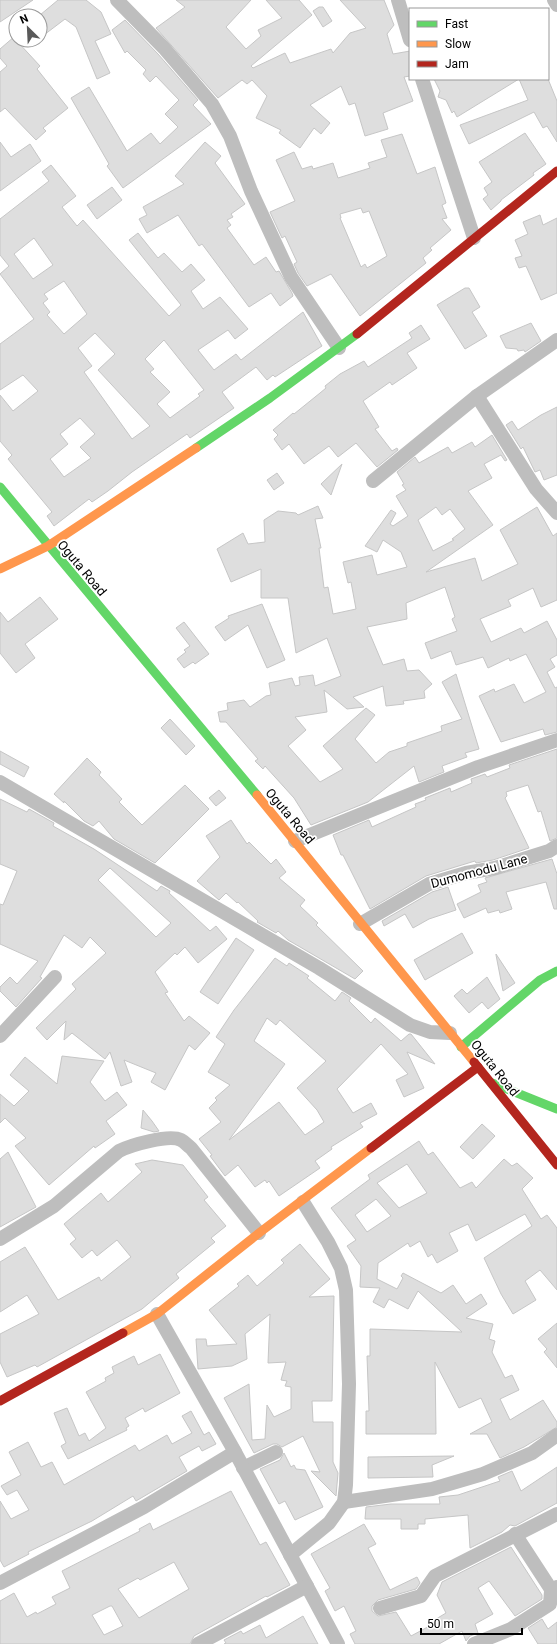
<svg xmlns="http://www.w3.org/2000/svg" width="557" height="1644" font-family="Roboto,sans-serif">
<style>
.building{fill:#dedede;stroke:#c6c6c6;fill-rule:evenodd}
.lines{fill:none;stroke-linecap:round;stroke-linejoin:round}
.street{stroke:#bebebe;stroke-width:14}
.fast{stroke:#63d668;stroke-width:9}
.slow{stroke:#ff974d;stroke-width:9}
.jam{stroke:#b3261e;stroke-width:9}
.labels{text-anchor:middle;dominant-baseline:central;stroke-width:3.5;stroke-linejoin:round;paint-order:stroke}
.street-label{font-size:13px;fill:#000;stroke:#fff}
</style>
<rect width="100%" height="100%" fill="#fff"/>
<g class="building">
<polygon points="0,0 33,0 0,22"/>
<polygon points="58,0 86,0 101,12 111,34 95,41 110,73 97,79 76,27 65,19 40,38 40,15"/>
<polygon points="176,0 251,0 226,27 246,49 261,36 258,30 282,18 266,0 299,0 312,15 251,66 253,68 285,53 290,63 331,49 333,53 350,33 366,28 340,0 384,0 394,25 387,34 393,54 410,51 410,76 404,77 413,101 383,113 388,129 365,136 355,103 349,105 341,86 310,105 330,123 321,134 314,128 300,148 279,133 281,130 256,118 267,96 252,80 247,84 242,80 218,98 156,28 185,7"/>
<polygon points="319,7 323,7 332,21 323,27 313,11"/>
<polygon points="125,20 158,54 198,100 193,105 211,124 123,188 107,166 109,164 71,98 89,87 127,151 151,133 160,144 178,127 165,114 179,100 156,76 150,82 143,74 146,70 127,51 125,53 112,30"/>
<polygon points="15,36 16,40 40,66 37,69 68,108 43,128 46,131 36,140 5,108 0,112 0,72 7,66 0,58 0,49"/>
<polygon points="434,79 548,79 557,101 557,142 547,126 543,128 534,112 469,144 460,125 528,100 519,79 457,117 454,111 452,113 446,100 438,97 440,91"/>
<polygon points="525,133 546,164 533,173 534,175 501,200 501,201 491,210 483,199 488,195 484,188 492,182 479,162"/>
<path d="M402,134l15,40 18,-7 11,36 -4,2 5,13 -5,1 9,11 -21,18 2,2 -9,8 3,5 -66,53 -29,-42 -24,12 -9,-13 -4,-9 3,-2 -12,-26 -3,2 -12,-26 25,-11 -19,-41 18,-8 8,17 10,-3 1,3 20,-6 5,15 32,-10 -2,-5 19,-6 -6,-17zM361,208l2,5 6,-2 18,45 -20,12 -2,-4 -4,3 -21,-49h1l-1,-4z"/>
<polygon points="0,142 11,157 30,144 41,161 0,191"/>
<polygon points="205,142 221,156 215,163 245,204 231,214 233,217 227,220 231,225 227,228 254,265 266,257 276,272 279,271 292,293 293,296 280,306 271,293 249,307 202,244 199,246 178,215 147,233 139,219 147,215 143,207 184,184 175,176"/>
<path d="M51,165l25,31 -14,11 15,19 6,-6 86,96 12,-11 -52,-65 9,-7 20,25 6,-5 18,19 9,-8 14,16 -14,11 12,18 17,-12 28,32 -13,10 -7,-9 -30,20 16,20 22,-16 5,6 62,-48 19,34 -47,31 -2,-2 -6,5 -11,-13 -34,25 12,16 -44,30 -3,-4 -55,38 -24,19 -16,11 -3,-3 -35,27 -7,-10 5,-4 -44,-53 4,-4 -12,-14v-46l13,16 25,-20 -15,-16 -23,15v-46l34,-25 -34,-45 9,-8 -9,-11v-36l49,-38 -7,-9zM34,238l19,27 -20,14 -19,-25zM64,281l23,33 -23,20 -17,-19 3,-3 -7,-9 5,-4 -4,-5zM95,333l20,21 -17,16 52,56 -18,13 -48,-67 8,-6 -14,-18zM164,340l40,50 -6,4 2,2 -30,22 -13,-14 13,-12 -20,-20 4,-3 -9,-10zM80,418l15,16 -15,13 11,11 -27,19 -14,-18 18,-15 -8,-10z"/>
<polygon points="112,187 122,200 97,219 87,205"/>
<polygon points="540,215 543,225 557,218 557,293 541,300 526,266 519,268 515,258 522,256 515,240 528,234 523,222"/>
<polygon points="465,288 469,288 480,307 472,312 487,336 465,349 437,305"/>
<polygon points="531,323 541,341 525,352 524,350 518,351 517,349 506,348 500,336"/>
<polygon points="421,325 430,339 407,353 417,368 392,385 390,382 363,401 379,427 375,429 392,451 397,448 398,450 377,467 356,443 338,457 329,446 304,464 289,444 282,450 274,439 278,435 273,430 293,413 294,414 320,393 326,388 325,386 340,374 364,361 368,367 412,338 409,333"/>
<polygon points="557,407 557,475 544,480 540,470 535,472 523,447 521,449 506,425 512,421 518,430 541,415"/>
<path d="M492,435l15,25 -2,1 -4,-6 -17,9 8,14 -24,13 25,34 -67,47 49,-14 7,23 36,-17 -18,-34 37,-23 16,29 4,-3v67l-16,7 -8,-19 -25,12 3,6 -31,13 11,23 30,-14 3,5 23,-12 10,19v15l-7,4 5,8 -8,5 8,16 2,-1v45l-12,3 -2,-6 -42,13 -22,-46 15,-7 1,3 19,-8 10,19 22,-11 -20,-38 -16,7 -1,-3 -21,10 -5,-11 -27,8 -5,-14 -20,8 -6,-16 32,-12 -5,-12 3,-2 -10,-30 -39,16 1,16 -40,8 16,38 21,-6 3,12 12,-1 13,14 -8,7 1,7 -22,3 1,3 -18,2 -3,-20 -30,11 11,10 -17,2 -23,-19 3,22 -32,5 11,13 -18,16 32,36 23,-13 -20,-23 43,-38 9,7 -20,24 21,24 13,-11 18,-6v-3l35,-12 -1,-5 21,-7 -20,-37 14,-8 23,75 -14,4 2,4 -25,9 2,6 -25,10 -5,-16 -46,36 -57,23 -17,-27 -29,-32 -2,3 -8,-8 3,-2 -32,-37h-6l-2,-10 10,-2 -1,-7 17,-3 6,7 16,-11 5,-1 -2,-12 23,-5 3,8 5,-1 -1,-8 14,-2 2,11 26,-10 -14,-38 -31,15 -8,-55h-27v-29l-30,13 -14,-33 26,-16 5,11 17,-2 -1,-22 14,-9 18,2 2,2 20,-9 5,12 -8,1 6,29h-2l5,40 4,-1 5,27 23,-5 -5,-27 -3,1 -5,-21 29,-7 5,20 30,-8 -6,-15 -18,-12 -6,12 -12,-6 26,-36 5,3 -6,11 3,2 15,-10 -12,-20 10,-6 -4,-5 2,-1 -7,-12 18,-15 4,6 29,-16 4,6 20,-11 3,5zM436,507l6,8 8,-6 15,20 -13,10 2,1 -21,11 -15,-31z"/>
<polygon points="342,464 331,495 321,484"/>
<polygon points="277,473 284,483 274,490 267,480"/>
<polygon points="40,597 58,619 25,644 35,658 16,673 0,653 0,612 8,622"/>
<polygon points="262,604 285,660 267,668 248,625 225,641 215,627 229,618 228,616"/>
<polygon points="184,622 209,654 195,664 193,662 184,668 177,659 186,652 184,650 190,646 176,628"/>
<polygon points="170,719 195,746 186,755 161,728"/>
<polygon points="557,749 557,838 550,841 541,811 538,812 528,785 506,792 507,796 505,798 529,848 493,860 476,863 475,861 426,876 370,909 343,855 341,855 333,835 369,820 372,827 416,807 415,804 426,800 425,798 450,788 451,792 472,783 471,779 485,774 487,777 510,768 509,765"/>
<polygon points="0,751 29,767 24,777 0,764"/>
<polygon points="87,758 101,772 99,775 122,799 119,802 142,825 185,785 209,809 155,863 114,839 99,821 93,826 84,821 64,801 64,803 54,794"/>
<polygon points="219,790 226,798 216,806 209,798"/>
<path d="M0,799l27,13 2,-3 25,14 -1,3 41,23 63,42 4,-5 9,5 -1,2 41,38 6,-5 11,13 -29,24 -13,-16 -8,8 -2,-2 -20,19 13,20 -3,1 19,28 5,-5 21,17 -15,17 -6,-5 -24,45 -14,-8 5,-9 -32,-13 8,22 -11,4 -11,-34 -5,7 -33,-26 -8,7 2,-19 -19,19 -11,-12 40,-39 -4,-5 34,-31 -16,-16 -8,11 -18,-13 -24,42 2,1 -26,29 -16,-16v-4l10,-10 7,7 21,-23 -38,-17v-40l3,1 14,-34 -17,-7zM110,868l61,55 -15,14 -58,-57z"/>
<polygon points="231,820 247,844 249,842 271,864 276,859 286,872 279,878 305,900 300,906 318,923 316,925 363,971 355,979 288,940 278,931 276,933 257,922 258,921 238,902 237,903 226,893 219,900 197,881 220,857 206,836"/>
<polygon points="552,859 557,874 557,909 554,909 546,882 506,892 512,909 500,913 499,910 488,913 486,908 464,918 457,904 481,892 478,885 487,882 485,878"/>
<polygon points="448,887 456,910 429,919 413,928 405,914 384,926 382,921 432,892"/>
<polygon points="462,933 473,953 425,980 414,960"/>
<polygon points="236,938 254,950 218,1004 200,992"/>
<polygon points="496,954 515,983 503,991 496,955"/>
<path d="M275,958l12,8 2,-3 20,13 -2,2 28,23 7,-9 9,6 -2,3 22,22 4,-5 26,23 8,-7h2l24,30 -28,-12 17,36 -20,9 -8,-17 12,-6 -27,-30 -44,45 16,24 18,-10 6,11 -17,9 3,4 -32,20 1,2 -17,12 5,7 -41,28 -10,-15 -2,2 -2,-3 -10,7 -17,-22 -13,11 -15,-20 2,-1 -13,-16 22,-17 -12,-14 8,-8 -2,-2 15,-13 -22,-13 17,-28 -9,-7 18,-27zM267,1018l9,7 4,-5 46,41 -29,27 20,22 7,12 -19,13 -26,-33 -50,38 56,-76 -31,-23z"/>
<polygon points="487,977 500,999 488,1009 482,1002 469,1013 454,996 462,989 467,994"/>
<polygon points="62,1056 104,1061 90,1082 105,1101 117,1092 127,1105 106,1121 115,1134 95,1148 94,1146 49,1185 15,1146 26,1138 5,1118 0,1123 0,1094 14,1106 29,1091 10,1075 25,1057 57,1084"/>
<polygon points="143,1110 152,1121 159,1131 154,1132 141,1128"/>
<polygon points="482,1124 495,1136 473,1159 460,1147"/>
<path d="M419,1141l9,14 5,-3 27,36 12,-6 4,6 28,-29 8,7 5,-3 16,15 -11,11 19,30 6,-4 10,13v62l-17,-20 -15,11 11,19 -23,14 -12,-20 -17,-36 48,-32 -7,-12 -49,27 -8,-17 -19,9 9,18 -21,12 -5,-9 -4,3 -8,-16 -10,6 -2,-4 -30,20 -1,16 20,10 6,-11 -2,-2 2,-3 38,20 12,-8 13,19 15,-10 6,10 -21,14 27,6 -4,15 6,2 -3,11 13,26 7,-3 7,15 -19,9 10,21 33,-20 14,22v5l-33,20 -24,11 -13,-24h-17l22,-12 -11,-24 -22,10 -24,-46 1,72h-70v-23h3l-2,-55h3v-27l92,3 -44,-41 -10,18 -19,-10 -5,9 -11,-6 7,-14 -20,-1 1,-21 -14,-20 9,-6 -25,-32 39,-29 -2,-4zM407,1164l20,29 -28,15 -22,-25zM376,1199l15,17 -24,16 -12,-17z"/>
<polygon points="8,1152 36,1207 0,1227 0,1159"/>
<polygon points="152,1160 183,1165 208,1197 204,1200 226,1226 211,1238 215,1242 176,1274 179,1278 142,1309 37,1367 35,1365 7,1377 0,1362 0,1334 39,1314 27,1295 0,1312 0,1262 25,1247 58,1300 99,1277 101,1281 131,1257 117,1240 97,1256 92,1250 82,1258 70,1244 76,1239 64,1224 101,1193 108,1202 142,1172 135,1164"/>
<polygon points="300,1244 330,1279 309,1297 334,1296 332,1401 312,1401 313,1422 333,1422 333,1462 338,1473 336,1496 311,1471 320,1472 303,1436 282,1447 277,1444 273,1444 254,1453 224,1398 249,1384 252,1440 265,1439 267,1405 274,1417 291,1409 291,1387 285,1386 287,1381 281,1380 286,1362 268,1363 270,1314 245,1334 247,1359 232,1366 198,1369 196,1339 206,1339 207,1346 237,1344 209,1310 239,1286 237,1284 248,1275 257,1286 284,1263 281,1260"/>
<polygon points="557,1323 557,1368 544,1352 547,1349 538,1339"/>
<polygon points="160,1354 180,1393 145,1412 143,1408 125,1418 129,1426 126,1428 127,1430 68,1459 61,1446 66,1443 54,1413 67,1408 79,1436 85,1433 89,1441 106,1428 86,1392 106,1381 105,1378 114,1373 112,1367 134,1356 138,1365"/>
<polygon points="191,1411 204,1435 209,1432 216,1444 202,1451 199,1446 179,1457 187,1471 136,1501 133,1496 92,1521 28,1552 29,1554 4,1567 0,1560 0,1501 11,1519 29,1510 17,1490 7,1495 1,1486 21,1475 9,1452 28,1442 41,1467 52,1462 64,1485 135,1445 139,1451 167,1435 172,1444 192,1433 182,1416"/>
<polygon points="284,1453 291,1467 294,1465 296,1469 305,1470 323,1507 295,1520 285,1501 279,1504 260,1469 280,1460"/>
<polygon points="454,1456 432,1465 433,1477 368,1478 368,1457"/>
<polygon points="557,1467 557,1503 515,1526 510,1525 502,1532 470,1548 468,1515 425,1519 425,1524 418,1524 418,1529 401,1529 401,1519 365,1519 366,1507 391,1504 440,1504 439,1497 458,1495 500,1481 498,1477 512,1471 521,1491"/>
<path d="M231,1491l29,54 6,-3 24,43 -23,12 -1,-1 -72,40 -4,8h-190v-43l14,-8 13,24 9,-5 1,2 19,-10 -4,-7 18,-9 -8,-17 78,-40 -1,-2 11,-6 3,7zM174,1562l15,27 -50,29 -21,-29 20,-11 2,2zM110,1606h2l11,20 -19,9 -12,-20z"/>
<polygon points="364,1524 376,1544 368,1548 390,1590 417,1577 420,1583 416,1589 378,1600 372,1606 372,1611 378,1616 396,1612 411,1636 437,1622 436,1619 446,1613 437,1595 442,1582 511,1547 542,1595 542,1599 515,1616 489,1581 478,1588 493,1614 475,1624 478,1633 470,1636 466,1641 462,1631 439,1644 355,1644 350,1634 356,1631 344,1606 335,1611 325,1591 330,1588 311,1554"/>
<polygon points="303,1616 318,1644 224,1644 226,1643 224,1640 241,1631 243,1634 260,1625 266,1638"/>
<polygon points="542,1619 548,1629 557,1622 557,1644 538,1644 528,1628"/>
</g>
<g class="lines">
<g class="street">
<polyline points="117,0 164,48 212,104 230,136 251,191 291,277 339,348"/>
<polyline points="398,0 410,40"/>
<polyline points="554,0 557,5"/>
<polyline points="422,79 474,238"/>
<polyline points="477,396 536,489 557,513"/>
<polyline points="373,481 477,396 557,340"/>
<polyline points="0,782 319,968 410,1025 430,1032 450,1033"/>
<polyline points="295,841 478,767 557,740"/>
<polyline points="360,924 429,884 466,873 495,868 549,851 557,846"/>
<polyline points="0,1036 55,977"/>
<path d="M0,1239l54,-33 65,-55c12,-6 50,-17 62,-11 4,2 7,6 10,8l68,85"/>
<polyline points="157,1314 235,1452"/>
<polyline points="243,1468 276,1452"/>
<polyline points="344,1502 432,1489 483,1474 532,1453 557,1435"/>
<polyline points="515,1534 556,1597"/>
<polyline points="290,1555 329,1523 344,1502 346,1485 349,1384 346,1290 341,1268 328,1242 303,1202"/>
<polyline points="0,1583 144,1507 235,1452 338,1644"/>
<polyline points="380,1608 421,1596 435,1576 557,1514"/>
<polyline points="198,1644 307,1586"/>
<polyline points="474,1644 511,1629 550,1604 551,1591 557,1587"/>
</g>
<g class="fast">
<polyline points="196,448 270,398 357,334"/>
<polyline points="0,487 257,795"/>
<polyline points="461,1047 540,980 557,971"/>
<polyline points="492,1083 557,1109"/>
</g>
<g class="slow">
<polyline points="0,569 48,546 196,448"/>
<polyline points="257,795 474,1062"/>
<polyline points="123,1333 157,1314 259,1233 371,1148"/>
</g>
<g class="jam">
<polyline points="357,334 557,171"/>
<polyline points="474,1062 557,1165"/>
<polyline points="371,1148 478,1067"/>
<polyline points="0,1401 123,1333"/>
</g>
</g>
<g class="labels">
<g class="street-label">
<text transform="translate(82 568) rotate(50)">Oguta Road</text>
<text transform="translate(290 816) rotate(50)">Oguta Road</text>
<text transform="translate(479 871) rotate(-15)">Dumomodu Lane</text>
<text transform="translate(495 1068) rotate(51)">Oguta Road</text>
</g>
</g>
<rect x="409" y="8" width="140" height="72" fill="#ffffff" stroke="#999999"/>
<rect x="417" y="21" width="20" height="6" fill="#63d668" stroke="#999999"/>
<text x="445" y="28" font-size="12" fill="#000000">Fast</text>
<rect x="417" y="41" width="20" height="6" fill="#ff974d" stroke="#999999"/>
<text x="445" y="48" font-size="12" fill="#000000">Slow</text>
<rect x="417" y="61" width="20" height="6" fill="#b3261e" stroke="#999999"/>
<text x="445" y="68" font-size="12" fill="#000000">Jam</text>
<g transform="translate(28 28) rotate(336)"><circle r="19" fill="#ffffff" stroke="#999999"/>
<path d="M0-3L7 15L0 10L-7 15Z" fill="#595959"/>
<text y="-6" font-size="11" font-weight="bold" text-anchor="middle" fill="#000000">N</text>
</g>
<path d="M421 1628v6h101v-6" fill="none" stroke="#000000" stroke-width="2"/>
<text x="427" y="1628" font-size="12" fill="#000000" stroke="#ffffff" stroke-width="3" paint-order="stroke">50 m</text>
</svg>
